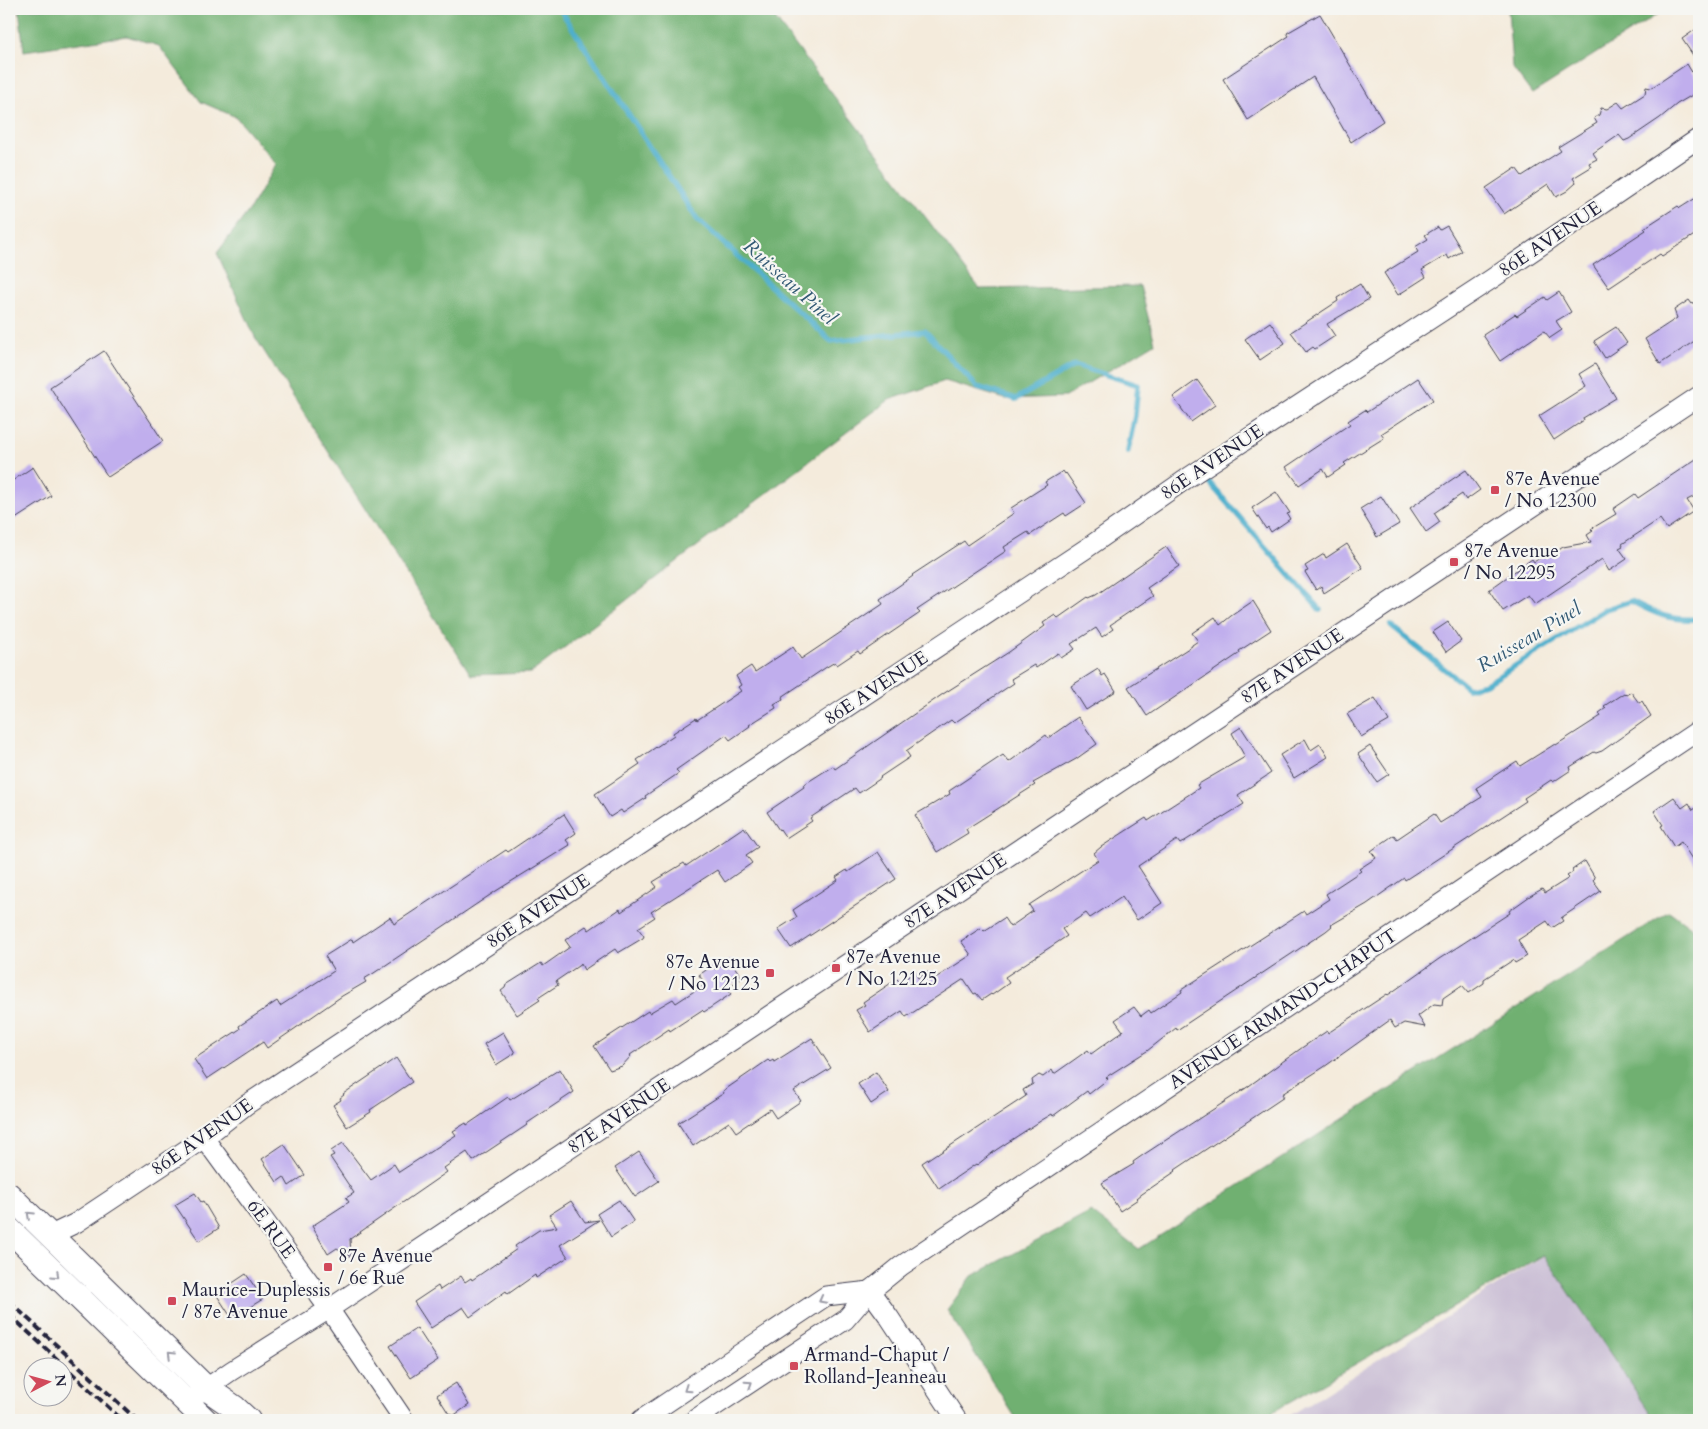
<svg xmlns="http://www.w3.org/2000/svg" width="1708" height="1429" font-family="Cardo,serif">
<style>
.industrial{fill:#cbbfd5}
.forest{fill:#6fb071;stroke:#486956}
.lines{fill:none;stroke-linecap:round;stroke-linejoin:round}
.stream{stroke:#4dafcc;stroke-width:5.5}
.building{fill:#c0aeed}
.minor-casing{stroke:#424053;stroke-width:21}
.tertiary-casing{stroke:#424053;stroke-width:26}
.minor{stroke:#fff;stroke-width:19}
.tertiary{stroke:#fff;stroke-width:24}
.rail{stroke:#22223b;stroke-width:4;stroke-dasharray:8 4;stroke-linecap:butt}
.oneway{stroke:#9c9ca7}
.poi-dot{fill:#d1495b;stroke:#f6f6f2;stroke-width:2}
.labels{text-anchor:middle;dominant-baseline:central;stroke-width:4.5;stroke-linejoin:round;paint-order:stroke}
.street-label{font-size:19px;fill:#22223b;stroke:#f6f6f2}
.poi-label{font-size:19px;fill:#22223b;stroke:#f6f6f2;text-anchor:start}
.water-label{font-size:20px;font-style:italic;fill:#335a75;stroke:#f6f6f2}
</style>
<rect width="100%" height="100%" fill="#f6f6f2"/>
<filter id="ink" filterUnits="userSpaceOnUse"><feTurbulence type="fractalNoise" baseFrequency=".02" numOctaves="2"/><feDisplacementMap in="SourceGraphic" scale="10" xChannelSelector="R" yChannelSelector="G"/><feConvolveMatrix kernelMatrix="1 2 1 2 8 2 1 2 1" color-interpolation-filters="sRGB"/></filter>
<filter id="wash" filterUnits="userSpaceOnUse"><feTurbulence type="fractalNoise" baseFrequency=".0096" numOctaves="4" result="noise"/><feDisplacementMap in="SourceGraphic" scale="20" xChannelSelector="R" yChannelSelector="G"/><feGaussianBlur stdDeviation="1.12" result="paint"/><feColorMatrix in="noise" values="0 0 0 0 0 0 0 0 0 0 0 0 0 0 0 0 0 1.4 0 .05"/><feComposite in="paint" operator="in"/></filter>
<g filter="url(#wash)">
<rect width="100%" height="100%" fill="#f4ebdc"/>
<polygon class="industrial" points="1545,1255 1655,1420 1283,1420"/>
<g class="forest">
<polygon points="19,9 768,9 980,289 1140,286 1155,343 1065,397 1005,399 945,381 889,400 531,673 471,675 255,337 217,253 250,209 276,164 236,117 201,102 159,46 127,36 24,51"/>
<polygon points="1508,9 1666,9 1532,94 1512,67"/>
<polygon points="1669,911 1699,933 1699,1420 1655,1420 1544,1255 1259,1420 1017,1420 947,1310 972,1276 1091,1212 1139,1249"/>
</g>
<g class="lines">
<g class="stream">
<polyline points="560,9 697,219 831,341 925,331 977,387 1016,399 1075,365 1138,385 1135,415 1128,451"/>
<polyline points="1208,481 1320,610"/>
<path d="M1391,626l77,62 18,-4 120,-75 25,-8c25,13 39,20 68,18"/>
</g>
</g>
<g id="blocks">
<g class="building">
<polygon points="1320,14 1383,121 1351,142 1313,77 1248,120 1223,79 1289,36 1287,33"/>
<polygon points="1699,27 1699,64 1682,39"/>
<polygon points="1687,64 1699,84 1699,91 1677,104 1660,118 1629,139 1624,141 1619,135 1593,153 1597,159 1589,163 1591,167 1573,178 1576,183 1567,191 1556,197 1548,184 1504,214 1486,188 1516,168 1522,176 1561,151 1558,147 1597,123 1594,118 1599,115 1601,108 1607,109 1618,102 1623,108 1645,94 1646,87 1651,88"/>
<polygon points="1699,196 1699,232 1662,256 1660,254 1609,288 1593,265 1646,230 1644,228 1678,206 1680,208"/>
<polygon points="1447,226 1462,251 1449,259 1447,255 1422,270 1426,277 1398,295 1384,273 1418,252 1415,247 1428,239 1425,235 1438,227 1440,230"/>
<polygon points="1360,284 1369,299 1327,324 1335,336 1315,349 1313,347 1306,352 1291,332 1338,301 1337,298"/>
<polygon points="1559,292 1571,312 1556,321 1562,330 1550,338 1544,331 1500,361 1483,335 1515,314 1517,316 1545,297 1547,300"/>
<polygon points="1689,300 1692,304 1693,302 1699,311 1699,338 1660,364 1645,339 1677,318 1674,310"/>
<polygon points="1270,322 1285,343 1260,360 1245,339"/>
<polygon points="1616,327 1627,343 1605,358 1594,341"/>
<polygon points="104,351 163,441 108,477 50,387"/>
<polygon points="1595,364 1616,398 1583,418 1584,420 1554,440 1539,416 1586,386 1579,374"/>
<polygon points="1418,378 1433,400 1381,434 1384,438 1344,463 1346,465 1328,477 1323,469 1299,485 1286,467 1350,424 1348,421 1365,410 1367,412"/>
<polygon points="1197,380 1215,405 1191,422 1173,397"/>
<polygon points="1699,457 1699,494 1687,500 1694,511 1667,529 1660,519 1622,544 1623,546 1619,548 1627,559 1609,571 1602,559 1535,604 1528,595 1503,611 1489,590 1532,559 1534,562 1551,550 1553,554 1563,547 1591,542 1587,535 1593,531 1591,529 1616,514 1613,509 1635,494 1638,498"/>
<polygon points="33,467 51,496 9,523 9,483"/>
<polygon points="1466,470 1480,490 1466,500 1462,494 1434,513 1440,522 1426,532 1410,508"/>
<polygon points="1063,471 1065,474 1066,473 1086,503 1066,516 1064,513 1030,535 1028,532 1004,547 1006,551 917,610 920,613 860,654 858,651 837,665 835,662 825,668 782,697 783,699 774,704 776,708 749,725 750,726 730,740 726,735 676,770 679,773 645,796 646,798 623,813 621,810 610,817 595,794 640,764 637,760 674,735 673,733 696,718 697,720 741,691 738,687 741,685 736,676 751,666 755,672 793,647 801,659 883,604 880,599 913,576 912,575 964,541 967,545 1014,513 1011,508 1047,485 1045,482"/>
<polygon points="1276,492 1290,513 1287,514 1290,519 1271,532 1268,527 1266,529 1252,508"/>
<polygon points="1381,496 1399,524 1377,537 1360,509"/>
<polygon points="1347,544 1363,568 1324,593 1321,586 1316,590 1305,572 1308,571 1305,566 1324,554 1326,558"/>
<polygon points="1166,547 1179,566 1147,588 1153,596 1110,625 1113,629 1102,637 1096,628 1071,644 1075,649 1061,658 1058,653 1036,668 1034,665 1011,679 1014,683 954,723 951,720 906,751 910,757 880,777 881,778 859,793 855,788 810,818 812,821 786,838 780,829 779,830 767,812 804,787 803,785 833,766 835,769 943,694 1009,652 1045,626 1043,623 1055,615 1058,618 1088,597 1089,598 1096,595"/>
<polygon points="1253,601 1271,630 1239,651 1240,653 1147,716 1128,687 1192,646 1192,645 1198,641 1192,633 1215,617 1220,625 1231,616"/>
<polygon points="1448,622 1461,641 1446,652 1433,632"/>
<polygon points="1098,669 1102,676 1105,674 1116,691 1086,710 1071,686"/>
<polygon points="1631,692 1639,703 1642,701 1651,716 1602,751 1596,753 1594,752 1570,767 1571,770 1553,782 1551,780 1524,798 1526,801 1405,880 1404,878 1367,904 1331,925 1332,926 1326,931 1177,1030 1176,1028 1147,1051 1106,1077 1108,1079 1089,1094 1087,1091 1053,1116 1052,1114 1042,1120 996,1150 982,1161 977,1165 976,1164 939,1189 922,1163 937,1153 938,1154 1026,1096 1023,1090 1033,1084 1032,1080 1039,1075 1043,1077 1052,1070 1054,1074 1088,1050 1091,1054 1123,1031 1115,1020 1134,1007 1141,1016 1149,1010 1151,1013 1182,992 1181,990 1304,911 1306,914 1329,899 1326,894 1361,871 1359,869 1376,858 1371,851 1394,835 1397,839 1434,814 1440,823 1482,797 1476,788 1517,761 1520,766 1555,744 1556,745 1601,716 1599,713 1606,708 1604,706 1624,693 1626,695"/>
<polygon points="1375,698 1389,721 1361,737 1347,714"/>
<polygon points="1078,717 1097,744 1076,759 1033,783 1035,785 966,829 968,833 937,852 915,815 950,794 949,791 1003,755 1009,762 1046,735 1048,738"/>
<polygon points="1241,727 1271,773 1238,795 1244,804 1180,844 1177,840 1138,866 1162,903 1137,920 1122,897 1090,918 1086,913 1062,929 1067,936 1005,977 1009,983 992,995 991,994 982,1000 976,993 974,994 964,979 906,1017 902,1011 870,1032 856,1010 865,1005 863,1002 897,979 900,982 915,972 918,978 928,972 934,979 971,955 961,941 981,928 984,931 1004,918 1010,927 1033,911 1029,905 1098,860 1094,853 1101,847 1146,818 1148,821 1199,788 1197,785 1245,757 1232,733"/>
<polygon points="1305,739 1311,750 1320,744 1328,757 1294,778 1280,755"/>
<polygon points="1370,746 1389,774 1377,782 1358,754"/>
<polygon points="1674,797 1682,808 1689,803 1693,810 1699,806 1699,870 1681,842 1674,847 1661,826 1663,825 1654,811"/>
<polygon points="564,814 576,833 566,840 570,845 496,891 374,973 364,979 366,982 342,996 267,1048 263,1042 207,1079 194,1059 240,1029 239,1026 277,1001 280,1006 334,971 325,956 352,939 353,942 390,917 394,924 506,850 508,852"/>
<polygon points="744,827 758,847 746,855 752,863 725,882 717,870 651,912 655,917 638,928 644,936 643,938 618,953 615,949 584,970 581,964 556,981 558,985 538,998 540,1000 517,1015 501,991 505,988 506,985 541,963 543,966 570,947 565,940 586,926 589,930 620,909 621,912 657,887 653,882 684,863 686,866"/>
<polygon points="878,852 896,879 791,948 778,929 797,917 793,910 838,880 836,877 847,870 848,872"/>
<polygon points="1585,861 1595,878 1593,880 1601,891 1561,918 1563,921 1552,928 1547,921 1518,940 1527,956 1515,963 1513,960 1484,979 1484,983 1469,993 1462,985 1443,998 1442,1005 1434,1004 1418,1016 1425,1027 1404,1023 1395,1028 1390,1020 1324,1067 1282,1094 1284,1097 1175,1170 1176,1171 1142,1194 1137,1198 1138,1199 1120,1211 1102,1183 1134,1164 1133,1162 1143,1155 1246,1088 1303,1047 1327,1031 1328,1033 1387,994 1388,995 1439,959 1510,913 1509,911 1530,896 1542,889 1545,893 1569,878 1567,876 1573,872 1572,870"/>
<polygon points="730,960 742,978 727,988 731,994 704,1012 702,1010 670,1031 669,1029 630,1055 631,1056 622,1066 610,1070 594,1046 648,1011 649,1013 673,999 676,1003 705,984 699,975 712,966 715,969"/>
<polygon points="503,1032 515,1053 496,1065 484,1044"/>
<polygon points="812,1038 831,1068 794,1091 801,1101 776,1118 770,1109 736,1132 729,1122 693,1146 678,1123 724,1093 723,1091 768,1060 770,1062 773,1060 774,1062"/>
<polygon points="396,1058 412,1082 370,1110 371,1112 347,1127 333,1105 341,1100 340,1098 344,1095 343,1094"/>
<polygon points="560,1069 574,1092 526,1124 527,1125 473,1161 467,1152 444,1168 447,1172 350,1239 351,1257 337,1248 328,1254 312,1226 349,1202 346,1198 354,1193 330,1157 334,1155 331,1151 343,1143 371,1180 394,1164 399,1172 456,1135 453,1131 466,1123 467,1125 508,1097 510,1100"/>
<polygon points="876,1072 889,1092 871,1104 858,1084"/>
<polygon points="284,1144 305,1175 289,1186 284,1177 277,1182 262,1159"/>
<polygon points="639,1152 659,1181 635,1197 615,1168"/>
<polygon points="195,1193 201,1202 203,1201 219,1228 199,1241 175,1205"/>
<polygon points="619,1200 634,1222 611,1237 597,1214"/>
<polygon points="571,1201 585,1222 599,1220 560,1245 568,1257 536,1278 535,1275 508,1294 506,1291 470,1317 463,1307 431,1328 414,1302 438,1286 440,1290 461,1276 465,1282 471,1278 472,1280 517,1249 515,1246 539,1230 557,1227 549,1215"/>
<polygon points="246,1274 263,1299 245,1310 244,1308 231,1317 216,1294"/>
<polygon points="417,1328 438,1360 411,1378 390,1346"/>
<polygon points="456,1383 469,1405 453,1416 451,1413 449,1414 437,1395"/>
</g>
</g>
</g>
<g filter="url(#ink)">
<use href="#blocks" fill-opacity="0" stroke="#424053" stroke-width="1"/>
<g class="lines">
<defs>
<g id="minor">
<polyline points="204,1138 329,1309 404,1420"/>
<polyline points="51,1235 76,1223 204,1138 246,1105 1087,548 1189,477 1490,280 1699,138"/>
<polyline points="870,1291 889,1317 957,1420"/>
<polyline points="195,1396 231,1371 329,1309 1699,396"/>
<polyline points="641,1420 826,1296 870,1291"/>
<polyline points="694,1420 845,1320 870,1291 901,1266 1699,730"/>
</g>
<g id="tertiary">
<polyline points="9,1195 206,1388 235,1408 248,1420"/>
<polyline points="9,1229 205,1420"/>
</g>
</defs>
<use href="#minor" class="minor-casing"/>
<use href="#tertiary" class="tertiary-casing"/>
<use href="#minor" class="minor"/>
<use href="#tertiary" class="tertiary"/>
<g class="rail">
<polyline points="9,1301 137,1420"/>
<polyline points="9,1314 122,1420"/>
</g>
</g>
<defs><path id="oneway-chevron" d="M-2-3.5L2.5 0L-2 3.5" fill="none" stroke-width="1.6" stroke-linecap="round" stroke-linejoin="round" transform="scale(1.25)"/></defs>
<g class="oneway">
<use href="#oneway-chevron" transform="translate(30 1215) rotate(-137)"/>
<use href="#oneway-chevron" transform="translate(56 1275) rotate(44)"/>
<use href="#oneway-chevron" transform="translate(822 1300) rotate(152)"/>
<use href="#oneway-chevron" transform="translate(171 1354) rotate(-136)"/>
<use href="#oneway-chevron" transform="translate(749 1384) rotate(-33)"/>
<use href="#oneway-chevron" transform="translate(687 1389) rotate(146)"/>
</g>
</g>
<g class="poi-dot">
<rect x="1490" y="485" width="10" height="10" rx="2.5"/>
<rect x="1449" y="557" width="10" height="10" rx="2.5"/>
<rect x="831" y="963" width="10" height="10" rx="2.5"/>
<rect x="765" y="968" width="10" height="10" rx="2.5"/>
<rect x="323" y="1262" width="10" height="10" rx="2.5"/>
<rect x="167" y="1296" width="10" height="10" rx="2.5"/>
<rect x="789" y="1361" width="10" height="10" rx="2.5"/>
</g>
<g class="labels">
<g class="street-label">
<text transform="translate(1550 239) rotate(-34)">86E AVENUE</text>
<text transform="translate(1212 462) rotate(-34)">86E AVENUE</text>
<text transform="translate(1292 666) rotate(-34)">87E AVENUE</text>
<text transform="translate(876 688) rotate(-33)">86E AVENUE</text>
<text transform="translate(955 891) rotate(-34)">87E AVENUE</text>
<text transform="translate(538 911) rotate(-33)">86E AVENUE</text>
<text transform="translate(1283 1009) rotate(-34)">AVENUE ARMAND-CHAPUT</text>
<text transform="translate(619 1116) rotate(-34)">87E AVENUE</text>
<text transform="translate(202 1137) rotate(-35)">86E AVENUE</text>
<text transform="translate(271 1229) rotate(54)">6E RUE</text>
</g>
<g class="poi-label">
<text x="1505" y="479">87e Avenue<tspan x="1505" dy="22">/ No 12300</tspan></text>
<text x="1464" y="551">87e Avenue<tspan x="1464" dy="22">/ No 12295</tspan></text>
<text x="846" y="957">87e Avenue<tspan x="846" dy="22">/ No 12125</tspan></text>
<text x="760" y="962" text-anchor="end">87e Avenue<tspan x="760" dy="22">/ No 12123</tspan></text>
<text x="338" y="1256">87e Avenue<tspan x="338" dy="22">/ 6e Rue</tspan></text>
<text x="182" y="1290">Maurice-Duplessis<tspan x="182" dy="22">/ 87e Avenue</tspan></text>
<text x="804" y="1355">Armand-Chaput /<tspan x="804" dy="22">Rolland-Jeanneau</tspan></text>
</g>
<g class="water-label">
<text transform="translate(790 282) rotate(42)">Ruisseau Pinel</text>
<text transform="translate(1529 637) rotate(-31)">Ruisseau Pinel</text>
</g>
</g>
<rect width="1708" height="1429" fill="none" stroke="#f6f6f2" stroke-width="30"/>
<g transform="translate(48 1382) rotate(84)"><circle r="24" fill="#f6f6f2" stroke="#a1a1a9"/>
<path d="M0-4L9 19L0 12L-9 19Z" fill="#d1495b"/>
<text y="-8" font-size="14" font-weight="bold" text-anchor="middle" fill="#22223b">N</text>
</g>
</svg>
